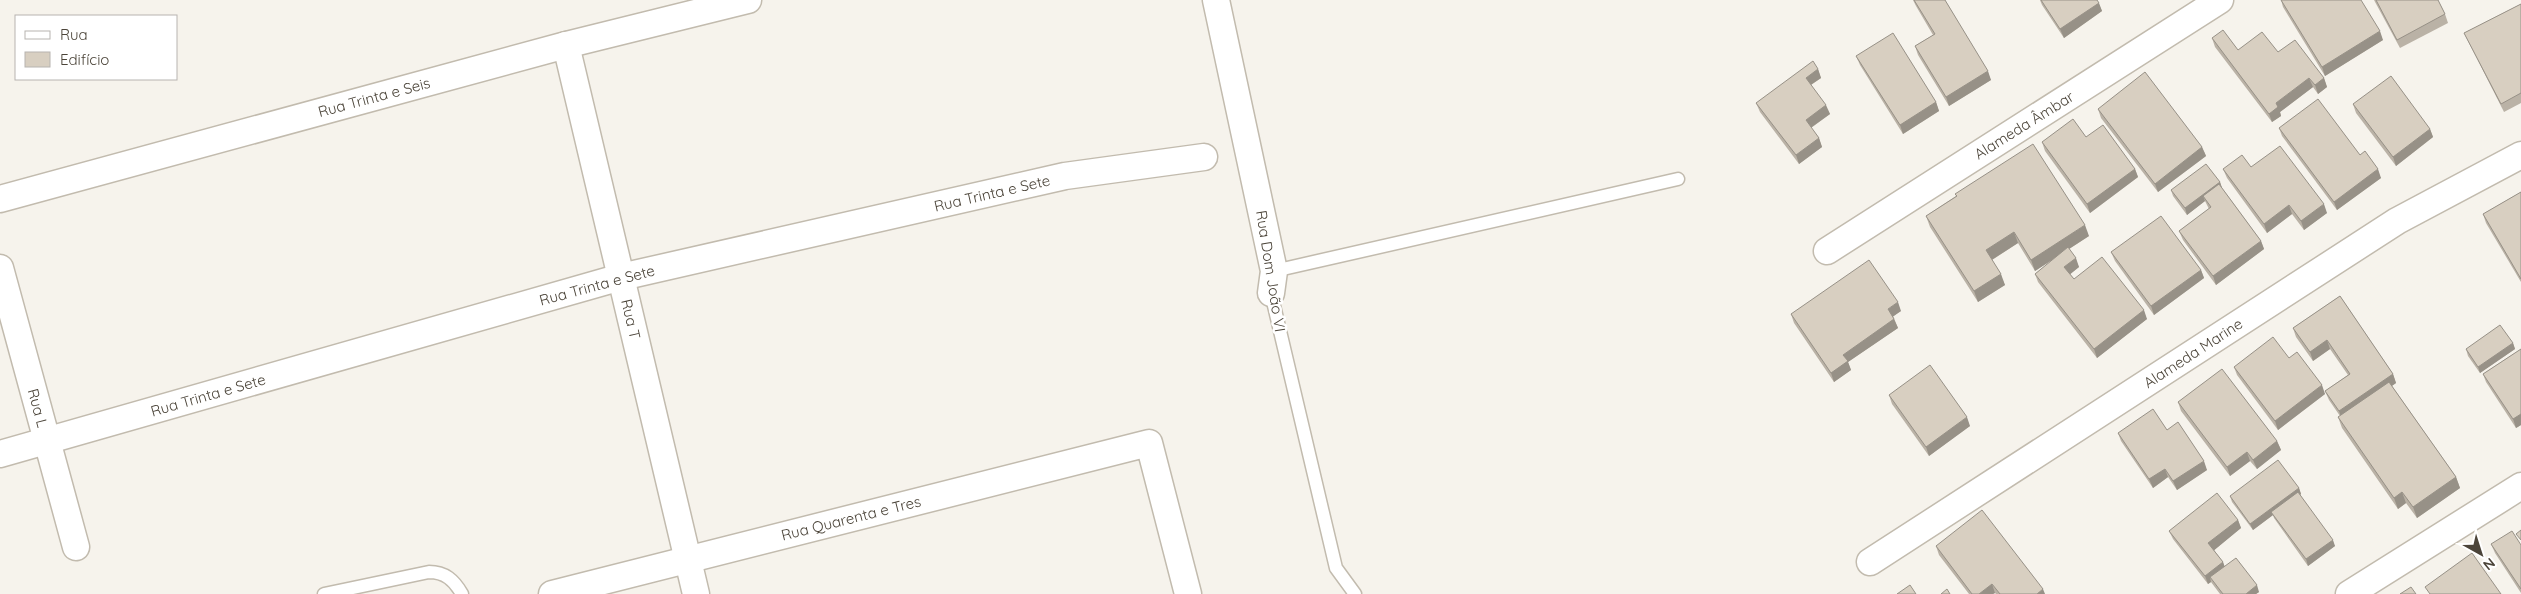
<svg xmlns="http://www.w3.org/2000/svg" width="2521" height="594" font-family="Quicksand,sans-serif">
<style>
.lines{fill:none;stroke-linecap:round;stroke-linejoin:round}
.service-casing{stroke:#c2bbae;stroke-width:15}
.minor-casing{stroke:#c2bbae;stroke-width:29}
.service{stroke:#fff;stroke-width:12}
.minor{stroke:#fff;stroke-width:26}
.wall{fill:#bab2a6}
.shaded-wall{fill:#979187}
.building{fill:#d8cfc1;stroke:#979187}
.labels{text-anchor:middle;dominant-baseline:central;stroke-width:5;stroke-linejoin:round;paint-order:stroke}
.street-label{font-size:15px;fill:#4b4439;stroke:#fff}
</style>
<rect width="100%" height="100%" fill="#f6f3ec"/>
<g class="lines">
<defs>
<g id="service">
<polyline points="1274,271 1678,179"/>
<polyline points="1271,293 1336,568 1355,594"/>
<path d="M324,594l105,-22c16,0 25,8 33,22"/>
</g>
<g id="minor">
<polyline points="1216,0 1274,271 1271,293"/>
<polyline points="566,45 696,594"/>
<polyline points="0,199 566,45 748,0"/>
<polyline points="1827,251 2220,0"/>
<polyline points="0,268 76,547"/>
<polyline points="0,454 621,277 1065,176 1204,157"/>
<polyline points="1870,562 2397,221 2521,155"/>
<polyline points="552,594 1149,443 1188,594"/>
<polyline points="2349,594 2521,486"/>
</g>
</defs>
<use href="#service" class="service-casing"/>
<use href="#minor" class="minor-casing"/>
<use href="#service" class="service"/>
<use href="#minor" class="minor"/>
</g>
<g class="wall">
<polygon points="1913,0 1945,0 1991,80 1949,106 1918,55 1915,46 1933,35 1916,6"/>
<polygon points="2040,0 2097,0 2102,11 2064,38 2042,5"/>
<polygon points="2281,0 2383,40 2325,76 2283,7"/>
<polygon points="2374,0 2438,0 2445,14 2448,23 2400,48"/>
<polygon points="2521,4 2521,103 2504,112 2468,41 2464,33"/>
<polygon points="2212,38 2238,50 2278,52 2324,78 2327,87 2318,94 2313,87 2280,112 2281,116 2272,122 2215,47"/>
<polygon points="1856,56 1936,102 1939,111 1903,134 1860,65"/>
<polygon points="1818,69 1821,78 1811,85 1830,114 1811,128 1819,138 1822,147 1799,164 1760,112 1756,103"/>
<polygon points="2353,104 2430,129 2433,137 2396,166 2356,113"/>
<polygon points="2098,109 2202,147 2206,156 2158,192 2101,118"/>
<polygon points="2279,128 2360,155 2381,178 2337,210 2282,136"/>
<polygon points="2086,137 2135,169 2138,177 2090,213 2045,151 2042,142"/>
<polygon points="2251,167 2327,213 2304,230 2292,214 2267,233 2227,178 2223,169"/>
<polygon points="2220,182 2222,188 2261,241 2264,249 2216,285 2183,240 2179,231 2209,209 2205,201 2187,215 2173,196 2171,190"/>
<polygon points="2521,192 2521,282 2486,223 2483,214"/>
<polygon points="1955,194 2089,236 2069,249 2079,267 2070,274 2074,279 2147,319 2097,358 2038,282 2035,274 2052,260 2035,271 2018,243 1992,260 2005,285 1978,302 1930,227 1926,216 1956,196"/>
<polygon points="2111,252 2201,270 2204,278 2154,315 2115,261"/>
<polygon points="2340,296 2393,374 2396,383 2392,386 2456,477 2460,488 2417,518 2406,503 2398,509 2342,428 2338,417 2340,416 2329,400 2325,391 2348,375 2330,349 2313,361 2296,337 2293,328"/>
<polygon points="1901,311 1893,316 1898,328 1848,362 1851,370 1834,382 1794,323 1791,314"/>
<polygon points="2513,343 2515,349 2480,373 2468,356 2466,349"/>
<polygon points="2521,349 2521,425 2516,428 2486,382 2483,374"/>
<polygon points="2289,358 2325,394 2278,430 2237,375 2234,367"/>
<polygon points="1889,395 1970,426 1929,456 1892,404"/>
<polygon points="2178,402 2277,441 2281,450 2257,469 2250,461 2230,476 2181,411"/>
<polygon points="2167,430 2207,470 2177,490 2168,477 2153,488 2121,441 2118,433"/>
<polygon points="2299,488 2301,494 2300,495 2335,546 2308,566 2274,518 2273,515 2253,530 2232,502 2230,496"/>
<polygon points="2238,520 2241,528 2214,550 2223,562 2224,566 2259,592 2256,594 2220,594 2211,582 2208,584 2173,539 2169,531"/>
<polygon points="2491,544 2521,545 2521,593 2495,553"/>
<polygon points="1936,546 2045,594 1996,594 1995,593 1993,594 1969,594 1939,555"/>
</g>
<g class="shaded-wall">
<polygon points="2099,3 2102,11 2064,38 2060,29"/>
<polygon points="2380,31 2383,40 2325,76 2322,67"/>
<polygon points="1818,69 1821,78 1809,86 1806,78"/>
<polygon points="1988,71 1991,80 1949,106 1946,97"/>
<polygon points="2309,78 2313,87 2280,112 2281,116 2272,122 2269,114 2276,103"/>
<polygon points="2324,78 2327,87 2318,94 2315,85"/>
<polygon points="1936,102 1939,111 1903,134 1900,125"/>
<polygon points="1826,105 1830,114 1809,129 1806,120"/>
<polygon points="2430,129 2433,137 2396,166 2393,157"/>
<polygon points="1819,138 1822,147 1799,164 1796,155"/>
<polygon points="2202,147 2206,156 2158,192 2155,184"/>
<polygon points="2135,169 2138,177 2090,213 2087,204"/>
<polygon points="2378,169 2381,178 2337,210 2334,202"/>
<polygon points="2220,182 2222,188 2206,200 2203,196 2205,201 2187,215 2185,208"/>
<polygon points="2324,204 2327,213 2304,230 2301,221"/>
<polygon points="2289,205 2292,214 2267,233 2264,224"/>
<polygon points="2085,225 2089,236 2035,271 2031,260"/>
<polygon points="2014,232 2018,243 1990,261 1986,250"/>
<polygon points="2261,241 2264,249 2216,285 2213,276"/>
<polygon points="2076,258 2079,267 2068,276 2064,267"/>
<polygon points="2201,270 2204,278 2154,315 2151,306"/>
<polygon points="2001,274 2005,285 1978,302 1974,291"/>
<polygon points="1898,302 1901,311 1891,318 1888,309"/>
<polygon points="2144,310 2147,319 2097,358 2094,349"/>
<polygon points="1894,319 1898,328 1848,362 1851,370 1834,382 1831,373 1843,355"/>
<polygon points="2327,340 2330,349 2313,361 2310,352"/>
<polygon points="2513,343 2515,349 2480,373 2478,367"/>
<polygon points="2393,374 2396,383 2342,420 2339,411"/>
<polygon points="2322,385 2325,394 2278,430 2275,421"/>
<polygon points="2521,414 2521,425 2516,428 2513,419"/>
<polygon points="1967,417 1970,426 1929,456 1926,447"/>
<polygon points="2277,441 2281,450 2257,469 2253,460"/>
<polygon points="2247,452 2250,461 2230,476 2227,467"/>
<polygon points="2204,461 2207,470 2177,490 2173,481"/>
<polygon points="2165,469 2168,477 2153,488 2149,479"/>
<polygon points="2456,477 2460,488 2417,518 2413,507"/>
<polygon points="2299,488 2301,494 2273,515 2271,512 2273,515 2253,530 2250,524"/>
<polygon points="2402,492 2406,503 2398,509 2394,498"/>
<polygon points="2238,520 2241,528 2212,552 2208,543"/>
<polygon points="2333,540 2335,546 2308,566 2306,559"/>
<polygon points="2223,562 2226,570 2210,577 2211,582 2208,584 2205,576"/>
<polygon points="1992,584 1995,593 1993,594 1979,594"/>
<polygon points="2257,585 2259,592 2256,594 2246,594"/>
<polygon points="2043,589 2045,594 2037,594"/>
</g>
<g class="building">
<polygon points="1914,0 1945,0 1988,71 1946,97 1915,46 1935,34"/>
<polygon points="2041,0 2097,0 2099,3 2060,29"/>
<polygon points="2281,0 2361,0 2380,31 2322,67"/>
<polygon points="2376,0 2438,0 2445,14 2397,40"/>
<polygon points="2521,4 2521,93 2501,104 2464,33"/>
<polygon points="2223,30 2238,50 2262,32 2278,52 2295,40 2324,78 2315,85 2309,78 2276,103 2278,107 2269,114 2212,38"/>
<polygon points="1893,33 1936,102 1900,125 1856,56"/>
<polygon points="1813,61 1818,69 1806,78 1826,105 1806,120 1819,138 1796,155 1756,103"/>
<polygon points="2145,72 2202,147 2155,184 2098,109"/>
<polygon points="2391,76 2430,129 2393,157 2353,104"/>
<polygon points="2318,99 2360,155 2365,151 2378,169 2334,202 2279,128"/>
<polygon points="2073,119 2086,137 2103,125 2135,169 2087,204 2042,142"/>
<polygon points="2033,144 2085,225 2031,260 2014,232 1986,250 2001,274 1974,291 1926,216 1957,196 1955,194"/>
<polygon points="2280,146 2324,204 2301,221 2289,205 2264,224 2223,169 2242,155 2251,167"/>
<polygon points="2206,164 2220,182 2185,208 2171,190"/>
<polygon points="2219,184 2261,241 2213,276 2179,231 2211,207 2203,196"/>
<polygon points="2521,192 2521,279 2483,214"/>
<polygon points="2161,216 2201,270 2151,306 2111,252"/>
<polygon points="2068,247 2076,258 2064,267 2074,279 2102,257 2144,310 2094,349 2035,274"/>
<polygon points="1869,260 1898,302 1888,309 1894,319 1843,355 1848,361 1831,373 1791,314"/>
<polygon points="2340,296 2393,374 2339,411 2325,391 2350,374 2327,340 2310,352 2293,328"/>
<polygon points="2500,325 2513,343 2478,367 2466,349"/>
<polygon points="2273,337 2289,358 2297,352 2322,385 2275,421 2234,367"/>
<polygon points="2521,349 2521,414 2513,419 2483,374"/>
<polygon points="1930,365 1967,417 1926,447 1889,395"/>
<polygon points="2222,369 2277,441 2253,460 2247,452 2227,467 2178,402"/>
<polygon points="2389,382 2456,477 2413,507 2402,492 2394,498 2338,417"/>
<polygon points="2153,409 2167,430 2178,422 2204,461 2173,481 2165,469 2149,479 2118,433"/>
<polygon points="2278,460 2299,488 2250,524 2230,496"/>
<polygon points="2298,492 2333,540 2306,559 2271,512"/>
<polygon points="2217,493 2238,520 2208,543 2223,562 2205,576 2169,531"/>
<polygon points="1982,510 2043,589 2037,594 2000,594 1992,584 1979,594 1972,594 1936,546"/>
<polygon points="2521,530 2521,540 2516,534"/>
<polygon points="2512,531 2521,545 2521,589 2491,544"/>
<polygon points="2472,553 2501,594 2430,594 2425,587"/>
<polygon points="2236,558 2257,585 2246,594 2223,594 2210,577"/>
<polygon points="1910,585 1916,594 1897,594"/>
<polygon points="2411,587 2416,594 2400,594"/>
<polygon points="1947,589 1950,594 1941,594"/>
</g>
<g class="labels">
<g class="street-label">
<text transform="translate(374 97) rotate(-15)">Rua Trinta e Seis</text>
<text transform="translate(2024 125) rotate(-32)">Alameda Âmbar</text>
<text transform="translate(992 193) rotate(-13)">Rua Trinta e Sete</text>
<text transform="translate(1271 271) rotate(81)">Rua Dom João VI</text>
<text transform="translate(597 285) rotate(-15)">Rua Trinta e Sete</text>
<text transform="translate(631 319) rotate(77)">Rua T</text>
<text transform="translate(2193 353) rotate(-33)">Alameda Marine</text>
<text transform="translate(208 395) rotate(-16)">Rua Trinta e Sete</text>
<text transform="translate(38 408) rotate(75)">Rua L</text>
<text transform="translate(851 518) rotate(-14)">Rua Quarenta e Tres</text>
</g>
</g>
<rect x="15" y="15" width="162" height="65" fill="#ffffff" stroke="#b7b4b0"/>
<rect x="25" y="31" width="25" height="8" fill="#ffffff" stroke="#b7b4b0"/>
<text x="60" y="40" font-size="15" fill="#4b4439">Rua</text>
<rect x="25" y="52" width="25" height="15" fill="#d8cfc1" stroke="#b7b4b0"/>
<text x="60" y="65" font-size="15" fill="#4b4439">Edifício</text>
<g transform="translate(2481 554) rotate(141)" stroke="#ffffff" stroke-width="4" paint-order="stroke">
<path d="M0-4L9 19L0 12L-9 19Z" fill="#4b4439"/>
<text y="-8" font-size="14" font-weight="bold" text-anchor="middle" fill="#4b4439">N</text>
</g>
</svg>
